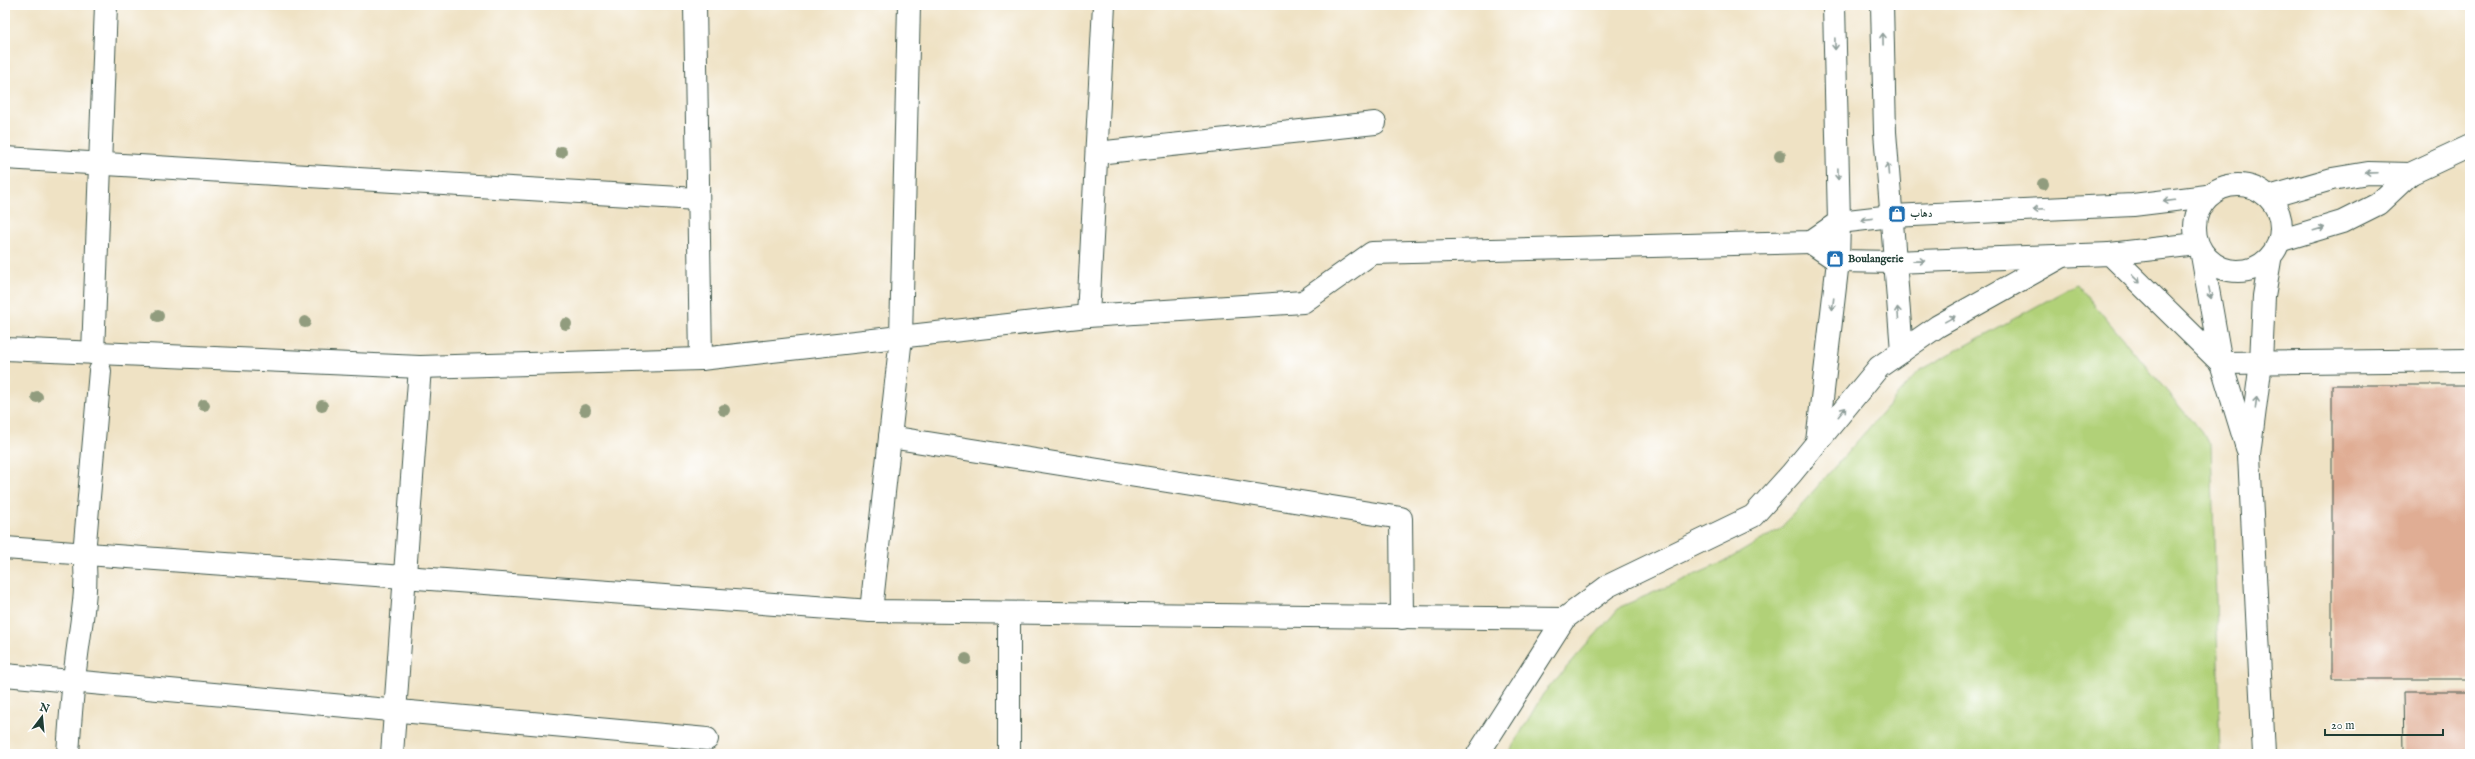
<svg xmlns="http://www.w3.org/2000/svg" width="2475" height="759" font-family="'IM FELL English',Amiri,serif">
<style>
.green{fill:#b1d178;stroke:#688756}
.building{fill:#e0ad94}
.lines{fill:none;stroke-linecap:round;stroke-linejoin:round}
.minor-casing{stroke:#3e564a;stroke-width:24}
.minor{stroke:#fff;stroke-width:22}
.tree{fill:#919c7e}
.oneway{stroke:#8f9e9a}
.labels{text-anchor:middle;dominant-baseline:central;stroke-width:3;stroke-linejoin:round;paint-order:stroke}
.poi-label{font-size:11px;font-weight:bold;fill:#1f3d34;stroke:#fff;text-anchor:start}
</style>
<rect width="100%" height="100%" fill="#fff"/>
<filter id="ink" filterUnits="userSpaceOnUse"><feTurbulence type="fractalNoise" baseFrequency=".025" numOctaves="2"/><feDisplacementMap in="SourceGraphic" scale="8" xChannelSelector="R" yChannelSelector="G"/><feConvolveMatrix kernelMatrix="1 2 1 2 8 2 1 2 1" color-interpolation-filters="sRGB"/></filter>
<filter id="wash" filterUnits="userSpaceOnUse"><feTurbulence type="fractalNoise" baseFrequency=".012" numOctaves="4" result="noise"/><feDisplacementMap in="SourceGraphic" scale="16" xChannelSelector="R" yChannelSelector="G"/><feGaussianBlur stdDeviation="0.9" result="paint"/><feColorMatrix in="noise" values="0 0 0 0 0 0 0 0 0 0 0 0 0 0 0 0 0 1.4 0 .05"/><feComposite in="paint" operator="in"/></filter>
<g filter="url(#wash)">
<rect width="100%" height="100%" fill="#efe2c4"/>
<polygon class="green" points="2077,284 2211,444 2221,754 1508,754 1543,694 1620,607 1722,563 1780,529 1919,371"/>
<g id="blocks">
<g class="building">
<rect x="2332" y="385" width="138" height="294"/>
<polygon points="2403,692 2470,692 2470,754 2404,754"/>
</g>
</g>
</g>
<g filter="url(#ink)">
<use href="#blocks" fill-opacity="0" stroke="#3e564a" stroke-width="1"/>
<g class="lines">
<defs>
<g id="minor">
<polyline points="695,5 701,359"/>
<polyline points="1882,5 1885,132 1902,351"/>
<polyline points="1097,153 1375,123"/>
<polyline points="5,158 697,199"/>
<circle cx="2238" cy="228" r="43"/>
<polyline points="2269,197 2332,179 2368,173 2410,174"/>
<polyline points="2282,240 2342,222 2378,204 2410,174 2470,146"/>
<polyline points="1810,242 1838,261 1894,262 2110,254 2221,363 2470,360"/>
<polyline points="2110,254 2197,244"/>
<polyline points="2202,255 2221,363 2247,448"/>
<polyline points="1088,316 1104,5"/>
<polyline points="5,349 420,367 701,359 1088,316 1303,302 1372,253 1810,242 1839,222 1892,216 2133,205 2207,196"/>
<polyline points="93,353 106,5"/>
<polyline points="890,437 1401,518 1402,618"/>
<polyline points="1817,442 1838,261 1839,222 1834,5"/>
<polyline points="5,548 871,611 1564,619"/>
<polyline points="871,611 901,337 909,5"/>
<polyline points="1009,613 1009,754"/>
<polyline points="5,675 707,739"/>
<path d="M68,754c2,-30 4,-61 8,-91 4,-36 13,-74 8,-109l16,-183"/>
<polyline points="392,754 420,367"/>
<polyline points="1478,754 1564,619 1608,586 1753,516 1791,474 1879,367 1938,326 2063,256"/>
<polyline points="2264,754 2249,455 2261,362 2264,296 2270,260"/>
</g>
</defs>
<use href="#minor" class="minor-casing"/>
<use href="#minor" class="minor"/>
</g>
<g class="tree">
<circle cx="561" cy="152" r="6"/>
<circle cx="1780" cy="156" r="6"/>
<circle cx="2043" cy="184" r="6"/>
<circle cx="158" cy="316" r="6"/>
<circle cx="305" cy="322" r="6"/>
<circle cx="566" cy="324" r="6"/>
<circle cx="37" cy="397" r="6"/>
<circle cx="204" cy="405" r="6"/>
<circle cx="322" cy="406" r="6"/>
<circle cx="585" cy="410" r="6"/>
<circle cx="724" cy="410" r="6"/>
<circle cx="966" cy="659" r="6"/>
</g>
<defs><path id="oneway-shaft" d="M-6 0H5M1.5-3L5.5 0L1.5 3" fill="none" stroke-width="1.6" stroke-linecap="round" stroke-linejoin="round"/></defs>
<g class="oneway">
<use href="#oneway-shaft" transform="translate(1883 39) rotate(-91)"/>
<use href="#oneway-shaft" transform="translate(1835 44) rotate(89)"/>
<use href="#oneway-shaft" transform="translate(1888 169) rotate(-95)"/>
<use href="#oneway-shaft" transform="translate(2371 173) rotate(178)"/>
<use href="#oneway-shaft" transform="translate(1838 174) rotate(89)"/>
<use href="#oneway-shaft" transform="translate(2169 201) rotate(173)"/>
<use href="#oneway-shaft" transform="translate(2039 209) rotate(177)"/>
<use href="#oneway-shaft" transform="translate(1867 219) rotate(174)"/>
<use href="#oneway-shaft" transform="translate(2319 229) rotate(-16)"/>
<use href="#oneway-shaft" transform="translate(1919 261) rotate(-2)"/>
<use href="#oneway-shaft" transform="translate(2136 279) rotate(44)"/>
<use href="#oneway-shaft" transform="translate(2210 293) rotate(78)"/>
<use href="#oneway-shaft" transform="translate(1833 304) rotate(97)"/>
<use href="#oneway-shaft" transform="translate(1898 313) rotate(-95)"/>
<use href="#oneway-shaft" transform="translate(1950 319) rotate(-29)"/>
<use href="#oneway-shaft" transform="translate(2256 403) rotate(-83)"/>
<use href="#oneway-shaft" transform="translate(1842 412) rotate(-51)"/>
</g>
</g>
<defs>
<symbol id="shop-square" viewBox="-11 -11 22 22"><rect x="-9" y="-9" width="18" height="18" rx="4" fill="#1f6fb2" stroke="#fff"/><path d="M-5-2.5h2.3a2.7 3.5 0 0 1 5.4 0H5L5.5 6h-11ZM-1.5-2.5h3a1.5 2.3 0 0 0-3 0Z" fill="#fff"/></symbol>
</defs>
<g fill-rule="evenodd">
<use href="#shop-square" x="1887" y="204" width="20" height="20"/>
<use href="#shop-square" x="1825" y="249" width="20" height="20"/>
</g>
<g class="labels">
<g class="poi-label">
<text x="1910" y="214">دهاب</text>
<text x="1848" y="259">Boulangerie</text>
</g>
</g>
<rect width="2475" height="759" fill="none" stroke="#fff" stroke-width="20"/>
<g transform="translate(42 717) rotate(16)" stroke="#ffffff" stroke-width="3" paint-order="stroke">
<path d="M0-3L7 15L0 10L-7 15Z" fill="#1f3d34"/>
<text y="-6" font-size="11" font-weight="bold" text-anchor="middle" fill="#1f3d34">N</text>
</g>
<path d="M2325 729v6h118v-6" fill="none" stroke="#1f3d34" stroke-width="2"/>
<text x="2331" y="729" font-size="12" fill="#1f3d34" stroke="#ffffff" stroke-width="3" paint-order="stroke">20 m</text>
</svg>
